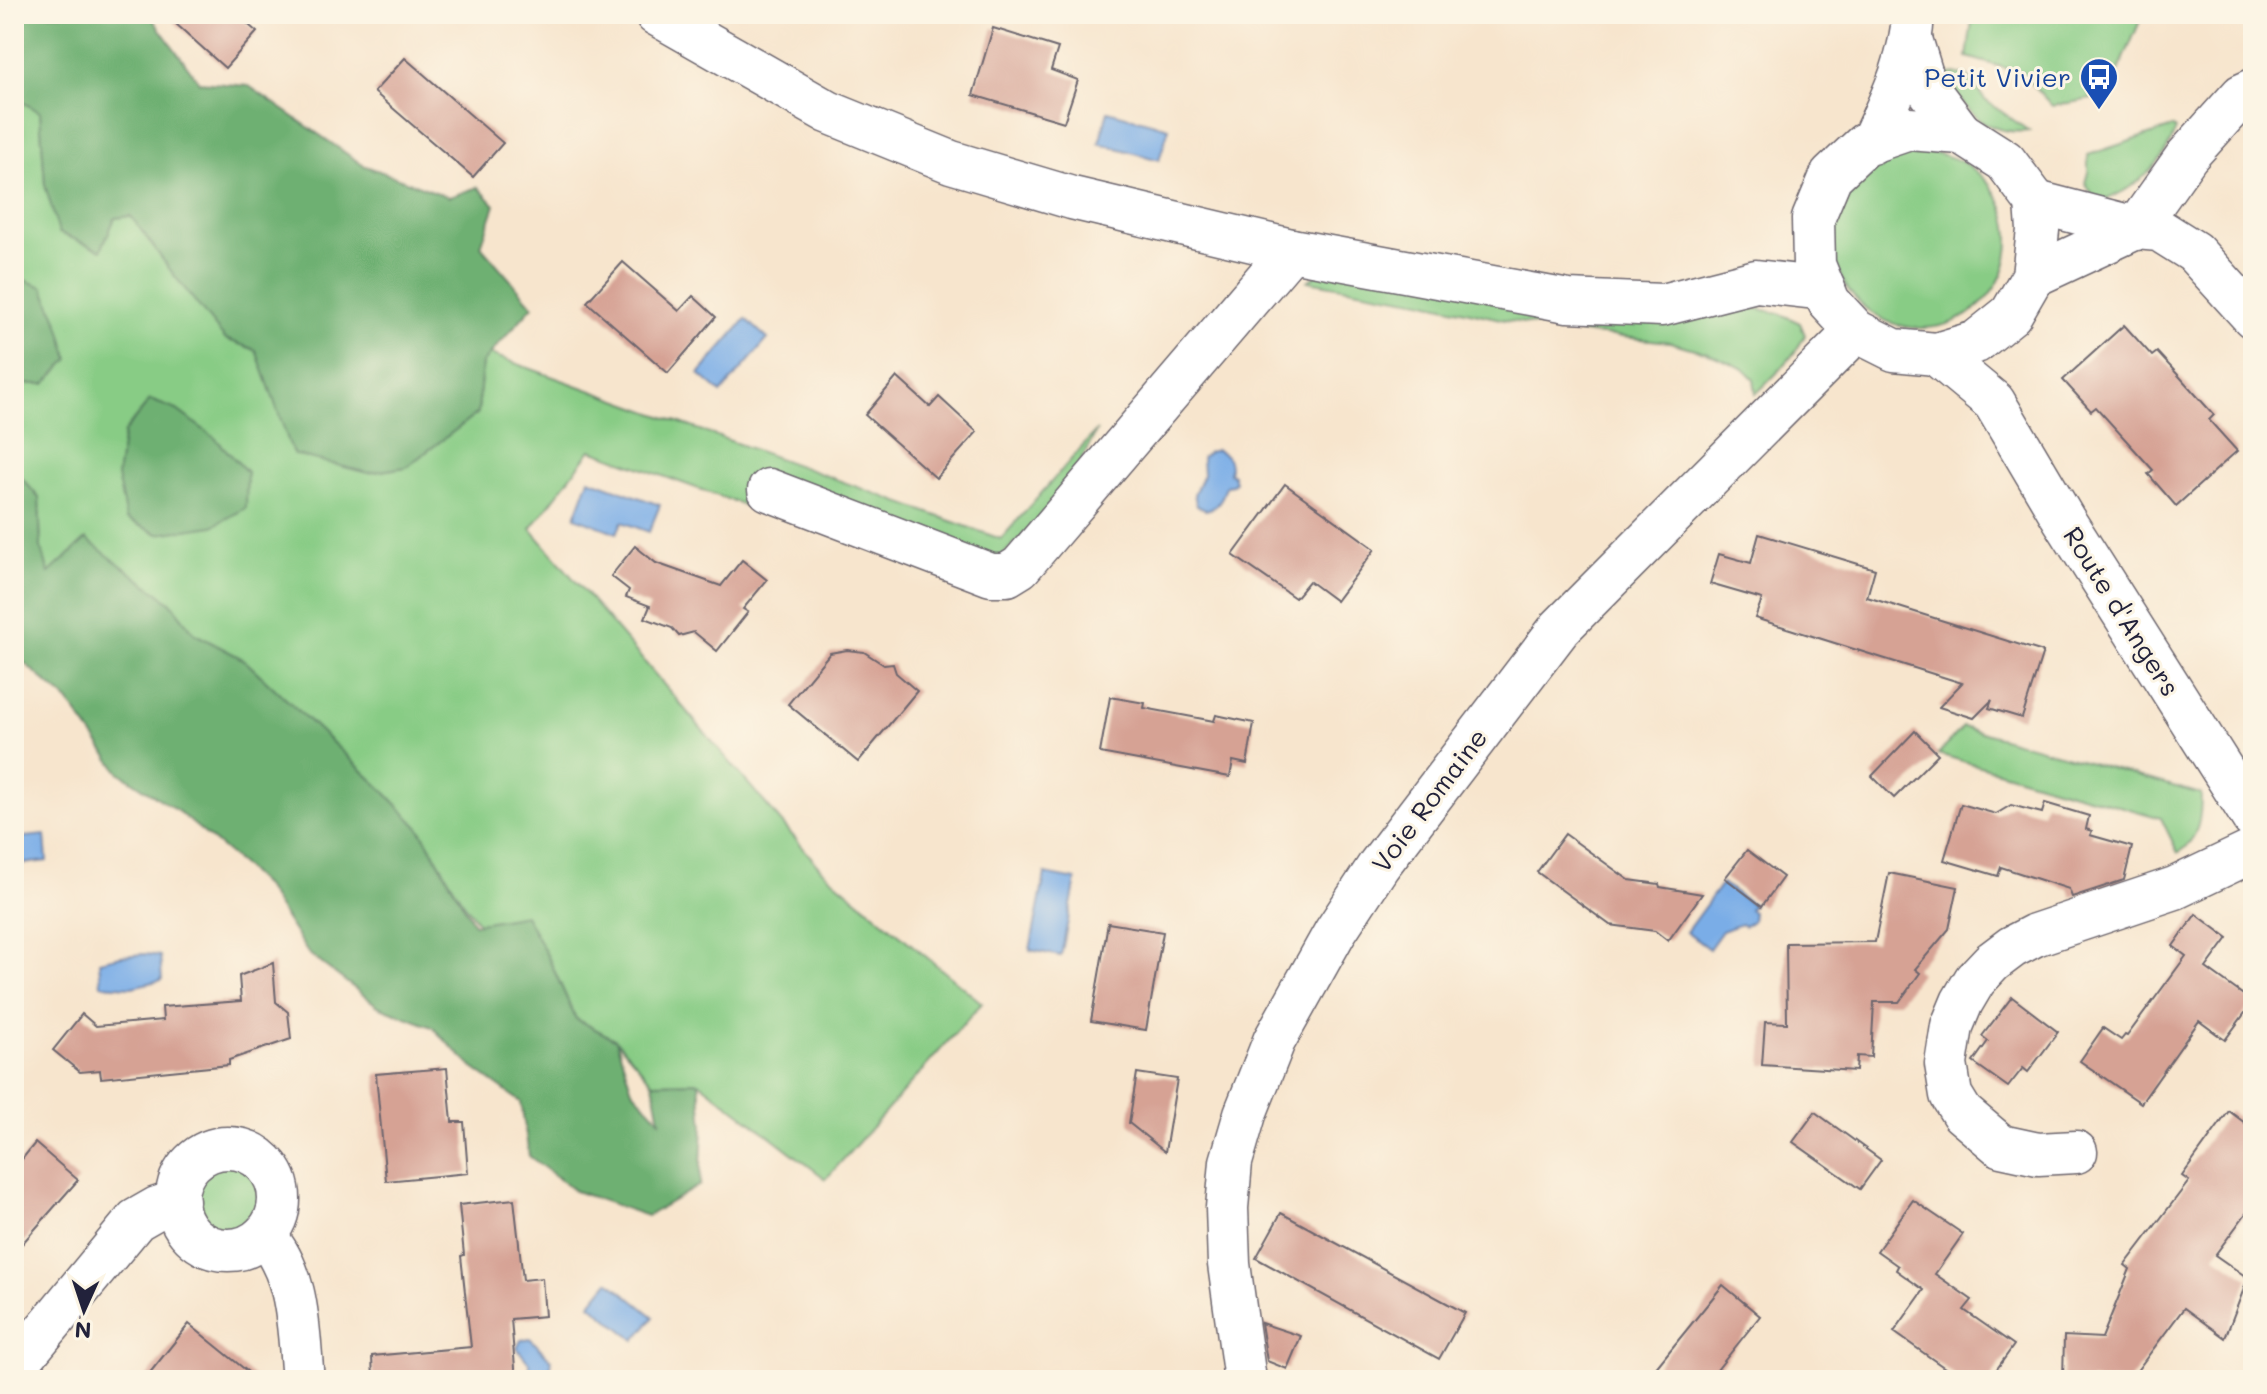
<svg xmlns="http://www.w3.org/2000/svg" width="2267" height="1394" font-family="Mali,sans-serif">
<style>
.green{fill:#88cc85;stroke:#557760;stroke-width:2}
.forest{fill:#6eb072;stroke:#486956;stroke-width:2}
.water{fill:#7aade7;stroke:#4e6891;stroke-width:2}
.building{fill:#d6a294}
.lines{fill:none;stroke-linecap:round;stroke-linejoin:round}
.minor-casing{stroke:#6d666e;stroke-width:45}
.minor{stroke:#fff;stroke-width:42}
.labels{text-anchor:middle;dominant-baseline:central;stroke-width:6;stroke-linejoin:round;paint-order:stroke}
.transit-label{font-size:26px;fill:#164399;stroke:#fcf5e5;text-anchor:end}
.street-label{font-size:26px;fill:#22223b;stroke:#fcf5e5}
</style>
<rect width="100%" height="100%" fill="#fcf5e5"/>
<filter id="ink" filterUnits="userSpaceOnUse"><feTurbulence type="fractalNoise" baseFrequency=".0125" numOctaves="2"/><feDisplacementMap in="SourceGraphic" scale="16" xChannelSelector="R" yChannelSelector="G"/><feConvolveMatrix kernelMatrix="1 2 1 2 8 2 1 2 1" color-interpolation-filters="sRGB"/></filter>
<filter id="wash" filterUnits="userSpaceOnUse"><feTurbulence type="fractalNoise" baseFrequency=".006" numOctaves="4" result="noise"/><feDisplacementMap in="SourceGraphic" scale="32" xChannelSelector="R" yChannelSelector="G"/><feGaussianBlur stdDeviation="1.8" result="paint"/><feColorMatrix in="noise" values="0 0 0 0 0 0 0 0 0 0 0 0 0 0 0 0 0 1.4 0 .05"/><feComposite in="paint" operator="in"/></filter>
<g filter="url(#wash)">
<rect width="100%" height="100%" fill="#f7e5cd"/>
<g class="green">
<polygon points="1973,14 2143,14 2108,96 2052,106 2022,73 1967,57"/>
<path d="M1942,73l25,2 18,25 44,31c-48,5 -64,-23 -87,-58z"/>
<polygon points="14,97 40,112 45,185 115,218 131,216 174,275 225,339 256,350 294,454 368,473 406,467 478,413 482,363 490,354 1001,539 1097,430 1061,501 995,562 762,477 746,506 591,450 531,529 822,870 982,1003 826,1179 699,1082 653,1083 616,1040 576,1019 548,957 525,916 478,923 459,896 420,829 381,788 243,659 195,634 170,602 49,574 41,548 39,498 21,478 14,483"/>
<path d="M2173,127l3,3c-14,37 -42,60 -78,73l-13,-20 3,-11v-17z"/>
<circle cx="1921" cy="240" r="88"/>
<path d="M1324,269l346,49 84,-10 25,5 21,10 5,12c-11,23 -31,41 -49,59l-2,-15 -10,-10 -36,-16 -38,-11 -86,-9 -79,-13 -84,-19 -113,-20z"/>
<path d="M1963,727l238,67c0,24 -2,45 -23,59l-17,-35 -223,-64z"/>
<circle cx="228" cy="1199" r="35"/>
</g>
<g class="forest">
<polygon points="14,14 149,14 199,82 249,86 363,165 449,197 478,187 495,205 481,246 533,306 482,363 478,413 406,467 368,473 293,454 256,350 225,339 174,275 131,216 115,218 101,250 59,233 45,185 40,112 14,97"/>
<polygon points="16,277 43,287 59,324 69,359 45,384 20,384 14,379 14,278"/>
<polygon points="150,400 177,410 215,438 247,472 246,508 213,526 158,534 126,519 117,476 124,432"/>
<polygon points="21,477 39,498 41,548 49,573 86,539 170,602 195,634 243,659 381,788 420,829 474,924 525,915 548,957 576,1019 616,1040 632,1090 660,1120 653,1083 699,1082 703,1126 700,1185 647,1216 575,1191 529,1156 521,1102 473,1068 432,1027 378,1006 308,953 265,887 241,864 179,812 119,772 68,701 14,654 14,483"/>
</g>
<g class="water">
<polygon points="1108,111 1169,128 1159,160 1099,143"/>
<polygon points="746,319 768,339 721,393 699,374"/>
<path d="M1216,450c12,4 16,11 13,23l4,2 2,7 -3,3 -6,1c-3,11 -9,23 -21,24l-8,-4 -3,-12 9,-19 -1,-18 7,-5z"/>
<polygon points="589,479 660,505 649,532 622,522 617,533 575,517"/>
<polygon points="45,835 47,861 14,865 14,838"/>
<polygon points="1045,874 1076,880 1061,956 1030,950"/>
<polygon points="1722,883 1753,905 1749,910 1753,912 1752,921 1744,926 1741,924 1722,931 1709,949 1686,932"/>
<polygon points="145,954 160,956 162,980 132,987 101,985 99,961 121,956"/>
<polygon points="609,1281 654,1317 635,1340 590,1304"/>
<polygon points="530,1338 551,1360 551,1380 529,1380 529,1363 517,1348 521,1340"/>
</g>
<g id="blocks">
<g class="building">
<polygon points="165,14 236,14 257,32 225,68"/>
<polygon points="993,28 1058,48 1051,70 1078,80 1064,122 973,95"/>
<polygon points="405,58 503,143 473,177 374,92"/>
<polygon points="623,262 679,311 693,296 716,317 668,373 587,302"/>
<polygon points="2124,325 2152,356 2157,352 2179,376 2214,415 2209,420 2237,451 2176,506 2148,474 2153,470 2096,407 2091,411 2063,380"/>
<polygon points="897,377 930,407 939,397 977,432 936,478 865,415"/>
<polygon points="1285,484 1375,549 1336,601 1309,581 1295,598 1233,555"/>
<polygon points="1759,534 1875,569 1867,597 2043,652 2022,718 1989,708 1992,700 1974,718 1939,707 1962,683 1755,618 1762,599 1710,584 1719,554 1751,563"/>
<polygon points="635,546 656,563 721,586 742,560 767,580 743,609 748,612 717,651 694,632 679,636 672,628 645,618 650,606 626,597 629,590 611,576"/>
<polygon points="847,650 864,652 884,665 893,664 896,673 917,691 858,762 788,704 830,653"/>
<polygon points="1110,697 1145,703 1144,708 1214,721 1216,715 1254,723 1247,764 1233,761 1230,777 1100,753"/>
<polygon points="1915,731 1938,754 1894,798 1872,776"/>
<polygon points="2045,803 2089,816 2086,829 2092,831 2090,835 2132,847 2124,880 2072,897 2069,889 2001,867 1998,876 1944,860 1961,804 1996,814 2011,805 2042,813"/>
<polygon points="1565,834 1629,880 1659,884 1660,887 1702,894 1668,941 1655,931 1610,925 1537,872"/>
<polygon points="1747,850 1783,877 1762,906 1725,878"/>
<polygon points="1889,873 1958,887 1949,929 1915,969 1920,973 1899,1002 1874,1002 1871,1057 1857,1056 1856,1071 1762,1065 1765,1022 1787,1023 1786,943 1875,942"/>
<polygon points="2196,914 2228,938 2206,968 2253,1002 2225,1040 2199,1021 2141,1103 2080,1061 2103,1028 2121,1040 2125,1035 2127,1036 2186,956 2173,946"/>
<polygon points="1108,923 1163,932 1146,1030 1091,1021"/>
<polygon points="273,963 276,1002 288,1012 291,1039 229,1060 229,1065 101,1078 100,1070 80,1072 53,1050 82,1014 96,1026 163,1020 162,1007 241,1001 239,976"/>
<polygon points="2012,997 2058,1032 2028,1072 2023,1068 2008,1087 1973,1062 1988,1041 1982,1036"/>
<polygon points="447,1068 452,1122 464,1122 468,1173 386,1181 376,1074"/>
<polygon points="1137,1073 1177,1079 1165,1152 1129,1123"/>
<polygon points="2229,1111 2253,1129 2253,1204 2215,1255 2248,1278 2225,1338 2184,1308 2130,1380 2063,1380 2064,1336 2102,1338 2130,1269 2125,1265 2189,1181 2182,1176"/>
<polygon points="1815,1112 1881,1160 1860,1189 1793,1142"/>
<polygon points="35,1143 78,1180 14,1253 14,1169"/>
<polygon points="514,1199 523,1280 542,1278 545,1316 511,1319 516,1380 373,1380 372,1356 471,1347 461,1256 464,1255 459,1205"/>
<polygon points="1913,1200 1963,1234 1935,1274 1972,1300 1964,1310 2014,1345 1989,1380 1962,1380 1894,1332 1924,1290 1896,1270 1898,1266 1877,1251"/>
<polygon points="1281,1213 1465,1313 1439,1359 1256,1258"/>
<polygon points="1723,1285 1760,1316 1709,1380 1646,1380"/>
<polygon points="1261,1323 1301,1336 1287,1369 1267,1361"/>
<polygon points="189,1324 258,1380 144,1380"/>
</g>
</g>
</g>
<g filter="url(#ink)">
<use href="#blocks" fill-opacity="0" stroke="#6d666e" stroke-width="2"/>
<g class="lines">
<defs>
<g id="minor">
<polyline points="656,14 828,112 951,162 1072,198 1291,250 1568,301 1662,305 1756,281 1824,289"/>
<polyline points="1911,39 1925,85 1961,133"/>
<polygon points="1909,129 1961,133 2005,161 2036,202 2038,230 2033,276 2011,314 1976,342 1936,354 1894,350 1856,331 1829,302 1814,265 1813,219 1831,176 1865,144"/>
<path d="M1871,143c19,-42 40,-82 42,-129"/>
<polyline points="2036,202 2136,228 2159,230 2194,252 2253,317"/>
<polyline points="2033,276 2136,228 2187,156 2242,95 2253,90"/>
<polyline points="1936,354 1994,402 2064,520 2253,818"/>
<polyline points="769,490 991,575 1007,575 1020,567 1291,250"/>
<circle cx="228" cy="1199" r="51"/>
<polyline points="2076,1152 2038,1154 2001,1146 1962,1113 1951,1095 1946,1064 1952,1026 1962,1002 1975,980 1992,962 2012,947 2035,935 2175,888 2253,851"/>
<path d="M264,1235c36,40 34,94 39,145"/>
<polyline points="14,1368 136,1220 157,1208 178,1201"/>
<polyline points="1245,1380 1229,1264 1227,1208 1231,1162 1245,1114 1274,1041 1335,932 1379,865 1560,628 1856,331"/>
</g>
</defs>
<use href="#minor" class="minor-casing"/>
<use href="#minor" class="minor"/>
</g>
</g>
<defs>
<symbol id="bus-pin" viewBox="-11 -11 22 30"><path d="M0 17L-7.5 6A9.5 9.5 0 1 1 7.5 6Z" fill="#1a4fb4" stroke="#fcf5e5"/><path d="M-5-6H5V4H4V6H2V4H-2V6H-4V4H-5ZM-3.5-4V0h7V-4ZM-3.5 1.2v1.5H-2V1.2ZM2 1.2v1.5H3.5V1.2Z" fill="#fff"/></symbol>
</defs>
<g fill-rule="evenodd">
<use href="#bus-pin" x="2077" y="55" width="44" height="60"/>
</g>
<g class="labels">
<g class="transit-label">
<text x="2071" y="77">Petit Vivier</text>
</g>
<g class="street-label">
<text transform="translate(2122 611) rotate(58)">Route d'Angers</text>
<text transform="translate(1429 800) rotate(-53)">Voie Romaine</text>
</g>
</g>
<rect width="2267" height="1394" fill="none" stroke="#fcf5e5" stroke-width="48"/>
<g transform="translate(84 1310) rotate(183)" stroke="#fcf5e5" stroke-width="6" paint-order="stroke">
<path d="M0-6L14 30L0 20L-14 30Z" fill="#22223b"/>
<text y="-12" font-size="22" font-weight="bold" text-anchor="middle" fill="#22223b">N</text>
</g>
</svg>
